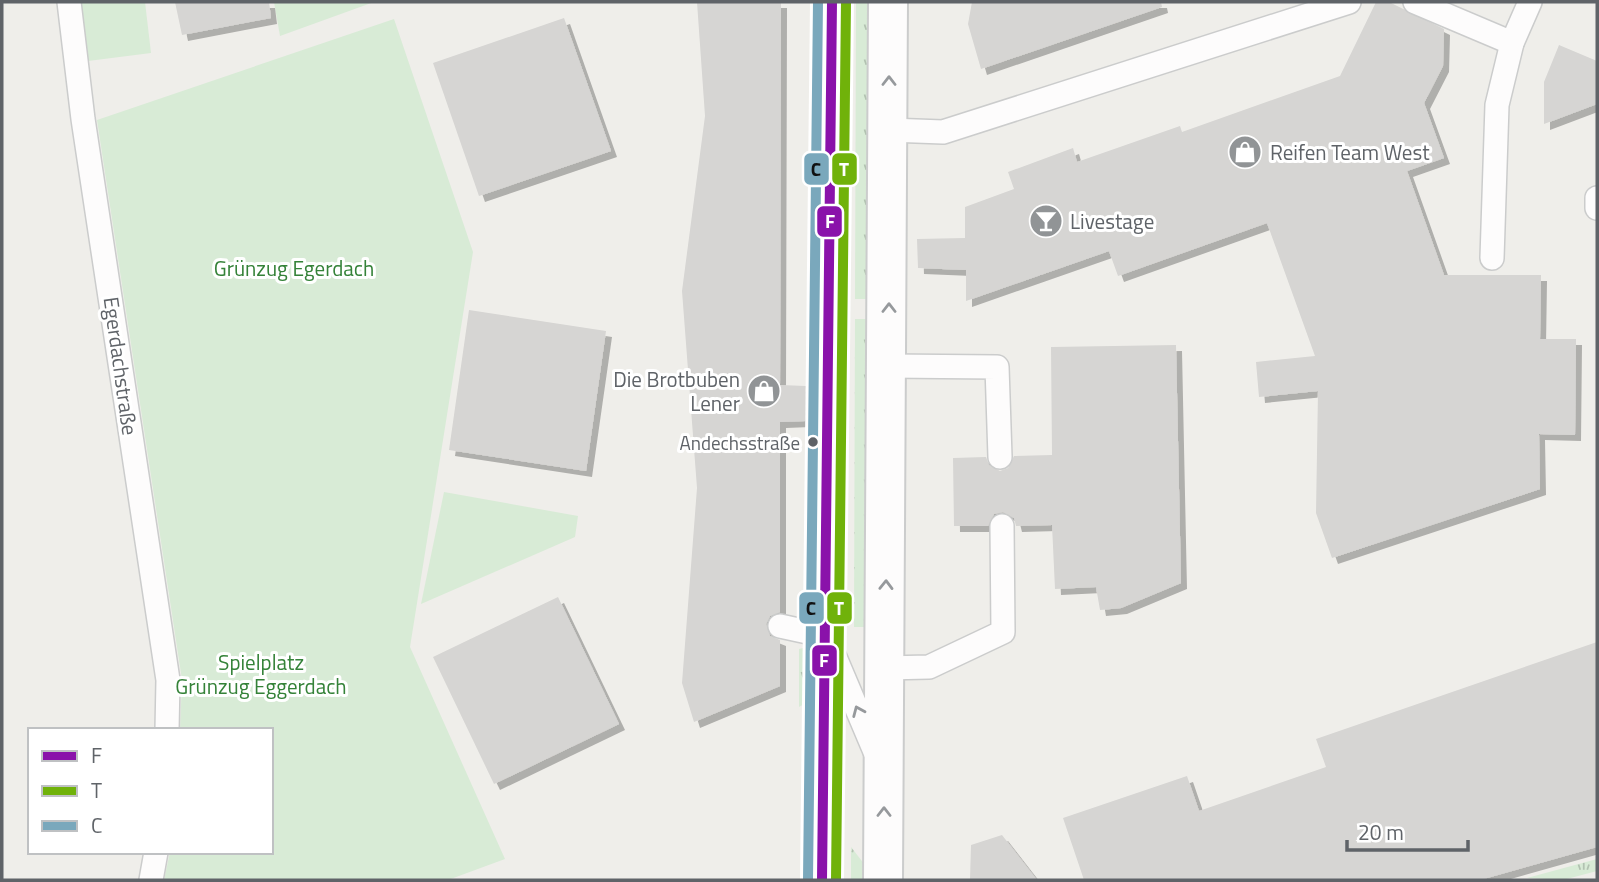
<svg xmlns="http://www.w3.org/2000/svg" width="1599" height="882" font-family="'Titillium Web',sans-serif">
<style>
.grass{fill:url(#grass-tufts)}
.green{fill:#d8ebd6}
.building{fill:#d6d5d3;filter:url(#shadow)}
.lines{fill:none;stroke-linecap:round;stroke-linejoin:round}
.service-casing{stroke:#cbcccc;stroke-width:26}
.tertiary-casing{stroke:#cbcccc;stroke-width:42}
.service{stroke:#fdfcfc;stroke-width:23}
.tertiary{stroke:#fdfcfc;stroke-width:38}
.bus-1-casing{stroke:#fff;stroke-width:16}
.bus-2-casing{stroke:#fff;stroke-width:16}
.bus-3-casing{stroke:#fff;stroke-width:16}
.bus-1{stroke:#8a12aa;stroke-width:10}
.bus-2{stroke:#70b20a;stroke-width:10}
.bus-3{stroke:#7aa8bc;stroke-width:10}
.oneway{stroke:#96999c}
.bus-dot{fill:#5f6368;stroke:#fff;stroke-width:2.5}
.labels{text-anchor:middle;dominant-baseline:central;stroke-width:6;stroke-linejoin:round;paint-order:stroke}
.bus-label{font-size:19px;fill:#5f6368;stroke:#fff;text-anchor:end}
.poi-label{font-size:21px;fill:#5f6368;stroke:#fff;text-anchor:start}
.park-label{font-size:21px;fill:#348238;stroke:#fff}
.street-label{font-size:21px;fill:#5f6368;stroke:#fff}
.line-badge{stroke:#fff;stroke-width:2.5}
.badge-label{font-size:19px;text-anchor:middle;font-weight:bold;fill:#fff}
.pale-badge-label{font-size:19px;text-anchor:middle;font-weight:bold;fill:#111}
</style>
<defs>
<pattern id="grass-tufts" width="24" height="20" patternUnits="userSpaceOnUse" patternTransform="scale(1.75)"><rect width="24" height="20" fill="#d8ebd6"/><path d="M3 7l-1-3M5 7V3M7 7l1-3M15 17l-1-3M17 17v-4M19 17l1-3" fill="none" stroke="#b2c2b1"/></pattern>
<filter id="shadow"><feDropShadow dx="6" dy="6" stdDeviation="0" flood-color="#0004"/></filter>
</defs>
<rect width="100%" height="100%" fill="#efeeea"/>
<g class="grass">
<polygon points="856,2 869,2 868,299 855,299"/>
<polygon points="855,319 868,319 867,627 854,627"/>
<polygon points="803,648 813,656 814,698 799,707 799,649"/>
<polygon points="851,847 865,865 865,880 851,880"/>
<polygon points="1597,859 1597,871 1563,880 1527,878"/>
</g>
<g class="green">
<polygon points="80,2 145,2 151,53 88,61"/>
<polygon points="274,2 374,2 280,36"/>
<polygon points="394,19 473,252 410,647 505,859 448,880 164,880 170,852 271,852 271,730 180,730 182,680 97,120"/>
<polygon points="444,492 578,516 575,537 421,604"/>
</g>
<g class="building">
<polygon points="175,2 269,2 271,18 182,35"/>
<polygon points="697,2 781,2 780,385 806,386 805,421 780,422 780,612 770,616 766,624 770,636 780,640 780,686 694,722 682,683 697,488 682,291 705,116"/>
<polygon points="972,2 1161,2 1162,7 981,69 968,24"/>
<polygon points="1376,2 1389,2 1444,29 1443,66 1424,103 1444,158 1407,171 1444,275 1541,275 1540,339 1576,339 1575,435 1539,434 1540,489 1332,558 1316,513 1318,391 1259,397 1256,362 1315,356 1267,223 1118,276 1109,251 966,301 966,270 918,268 917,239 965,238 965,207 1014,189 1008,172 1073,148 1077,162 1180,126 1182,132 1340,76"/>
<polygon points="564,18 611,151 479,196 433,63"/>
<polygon points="1559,45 1597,61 1597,104 1544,124 1544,82"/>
<polygon points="469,310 606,331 586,471 449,450"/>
<polygon points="1176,345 1181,583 1121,608 1100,610 1096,587 1055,589 1052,525 1016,526 1014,518 1003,512 994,514 988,526 954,526 953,458 986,457 989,465 1000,471 1008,468 1014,456 1052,455 1051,347"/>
<polygon points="558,597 619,724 494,784 433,657"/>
<polygon points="1597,642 1597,847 1480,880 1084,880 1063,818 1187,776 1199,811 1326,767 1316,739"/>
<polygon points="1002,835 1037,880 970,880 971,845"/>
</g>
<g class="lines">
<defs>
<g id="service">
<polyline points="69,2 83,119 168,680 167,730"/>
<polyline points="1415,2 1512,43"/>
<polyline points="889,130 943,132 1349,2"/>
<polyline points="1597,198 1597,208"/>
<polyline points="1492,258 1497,105 1512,43 1530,2"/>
<polyline points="888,366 997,367 1000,457"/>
<polyline points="780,626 826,636 876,754"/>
<polyline points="885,668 929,667 1003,632 1002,526"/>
<polyline points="151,880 156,852"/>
</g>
<g id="tertiary">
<polyline points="822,880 832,2"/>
<polyline points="883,880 888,2"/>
</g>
</defs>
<use href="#service" class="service-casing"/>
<use href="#tertiary" class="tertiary-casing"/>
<use href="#service" class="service"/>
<use href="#tertiary" class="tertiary"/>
<defs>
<polyline id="bus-1" points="822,880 832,2"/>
<polyline id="bus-2" points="836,880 846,2"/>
<polyline id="bus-3" points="808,880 818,2"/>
</defs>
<use href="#bus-1" class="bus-1-casing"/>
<use href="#bus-2" class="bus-2-casing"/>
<use href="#bus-3" class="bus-3-casing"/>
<use href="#bus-1" class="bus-1"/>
<use href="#bus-2" class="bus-2"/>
<use href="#bus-3" class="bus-3"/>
</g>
<defs><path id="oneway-chevron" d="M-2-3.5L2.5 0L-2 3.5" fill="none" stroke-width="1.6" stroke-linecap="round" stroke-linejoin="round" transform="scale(1.75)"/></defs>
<g class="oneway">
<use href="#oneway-chevron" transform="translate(889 81) rotate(-90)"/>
<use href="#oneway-chevron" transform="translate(889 308) rotate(-90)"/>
<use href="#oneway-chevron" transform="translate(886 585) rotate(-89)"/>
<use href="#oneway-chevron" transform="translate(858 711) rotate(-113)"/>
<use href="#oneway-chevron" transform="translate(884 812) rotate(-90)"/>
</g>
<defs>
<symbol id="shop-disc" viewBox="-11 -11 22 22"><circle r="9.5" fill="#919496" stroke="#fff"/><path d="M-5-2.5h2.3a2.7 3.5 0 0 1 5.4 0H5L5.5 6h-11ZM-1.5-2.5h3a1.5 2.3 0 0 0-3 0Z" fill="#fff"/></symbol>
<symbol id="bar-disc" viewBox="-11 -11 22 22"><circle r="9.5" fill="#919496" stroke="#fff"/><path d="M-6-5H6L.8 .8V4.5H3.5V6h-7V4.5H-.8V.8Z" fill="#fff"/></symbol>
</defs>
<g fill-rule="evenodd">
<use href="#shop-disc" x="1226" y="133" width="38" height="38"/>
<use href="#bar-disc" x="1027" y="202" width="38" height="38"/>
<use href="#shop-disc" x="745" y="372" width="38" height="38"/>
</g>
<circle class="bus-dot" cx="813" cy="442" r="6"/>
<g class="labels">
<g class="bus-label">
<text x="800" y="442">Andechsstraße</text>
</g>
<g class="poi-label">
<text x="1270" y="152">Reifen Team West</text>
<text x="1070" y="221">Livestage</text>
<text x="740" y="379" text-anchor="end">Die Brotbuben<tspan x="740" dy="24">Lener</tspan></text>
</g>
<g class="park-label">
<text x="294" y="268">Grünzug Egerdach</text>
<text x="261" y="662">Spielplatz<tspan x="261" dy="24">Grünzug Eggerdach</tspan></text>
</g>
<g class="street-label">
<text transform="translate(121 366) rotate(82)">Egerdachstraße</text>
</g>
</g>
<g class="line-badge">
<rect x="803" y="152" width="27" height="34" rx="7" fill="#7aa8bc"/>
<rect x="831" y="152" width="27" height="34" rx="7" fill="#70b20a"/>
<rect x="816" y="205" width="27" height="33" rx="7" fill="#8a12aa"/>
<rect x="798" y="591" width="27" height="34" rx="7" fill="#7aa8bc"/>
<rect x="826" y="591" width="27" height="34" rx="7" fill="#70b20a"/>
<rect x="811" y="644" width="27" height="33" rx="7" fill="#8a12aa"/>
</g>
<g class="badge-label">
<text x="844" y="176">T</text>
<text x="830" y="228">F</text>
<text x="839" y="615">T</text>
<text x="824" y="667">F</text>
</g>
<g class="pale-badge-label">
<text x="816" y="176">C</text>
<text x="811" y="615">C</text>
</g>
<rect width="1599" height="882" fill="none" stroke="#5f6368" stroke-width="7"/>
<rect x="28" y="728" width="245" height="126" fill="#ffffff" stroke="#bfc1c3" stroke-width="2"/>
<rect x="42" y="751" width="35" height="10" fill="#8a12aa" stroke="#bfc1c3" stroke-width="2"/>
<text x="91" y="763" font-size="21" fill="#5f6368">F</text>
<rect x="42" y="786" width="35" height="10" fill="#70b20a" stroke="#bfc1c3" stroke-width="2"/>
<text x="91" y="798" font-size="21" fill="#5f6368">T</text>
<rect x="42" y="821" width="35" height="10" fill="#7aa8bc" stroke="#bfc1c3" stroke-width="2"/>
<text x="91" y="833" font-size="21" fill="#5f6368">C</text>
<path d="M1347 840v10h121v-10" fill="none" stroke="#5f6368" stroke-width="3.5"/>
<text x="1358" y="840" font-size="21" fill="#5f6368" stroke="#ffffff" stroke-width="5" paint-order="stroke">20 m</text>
</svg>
